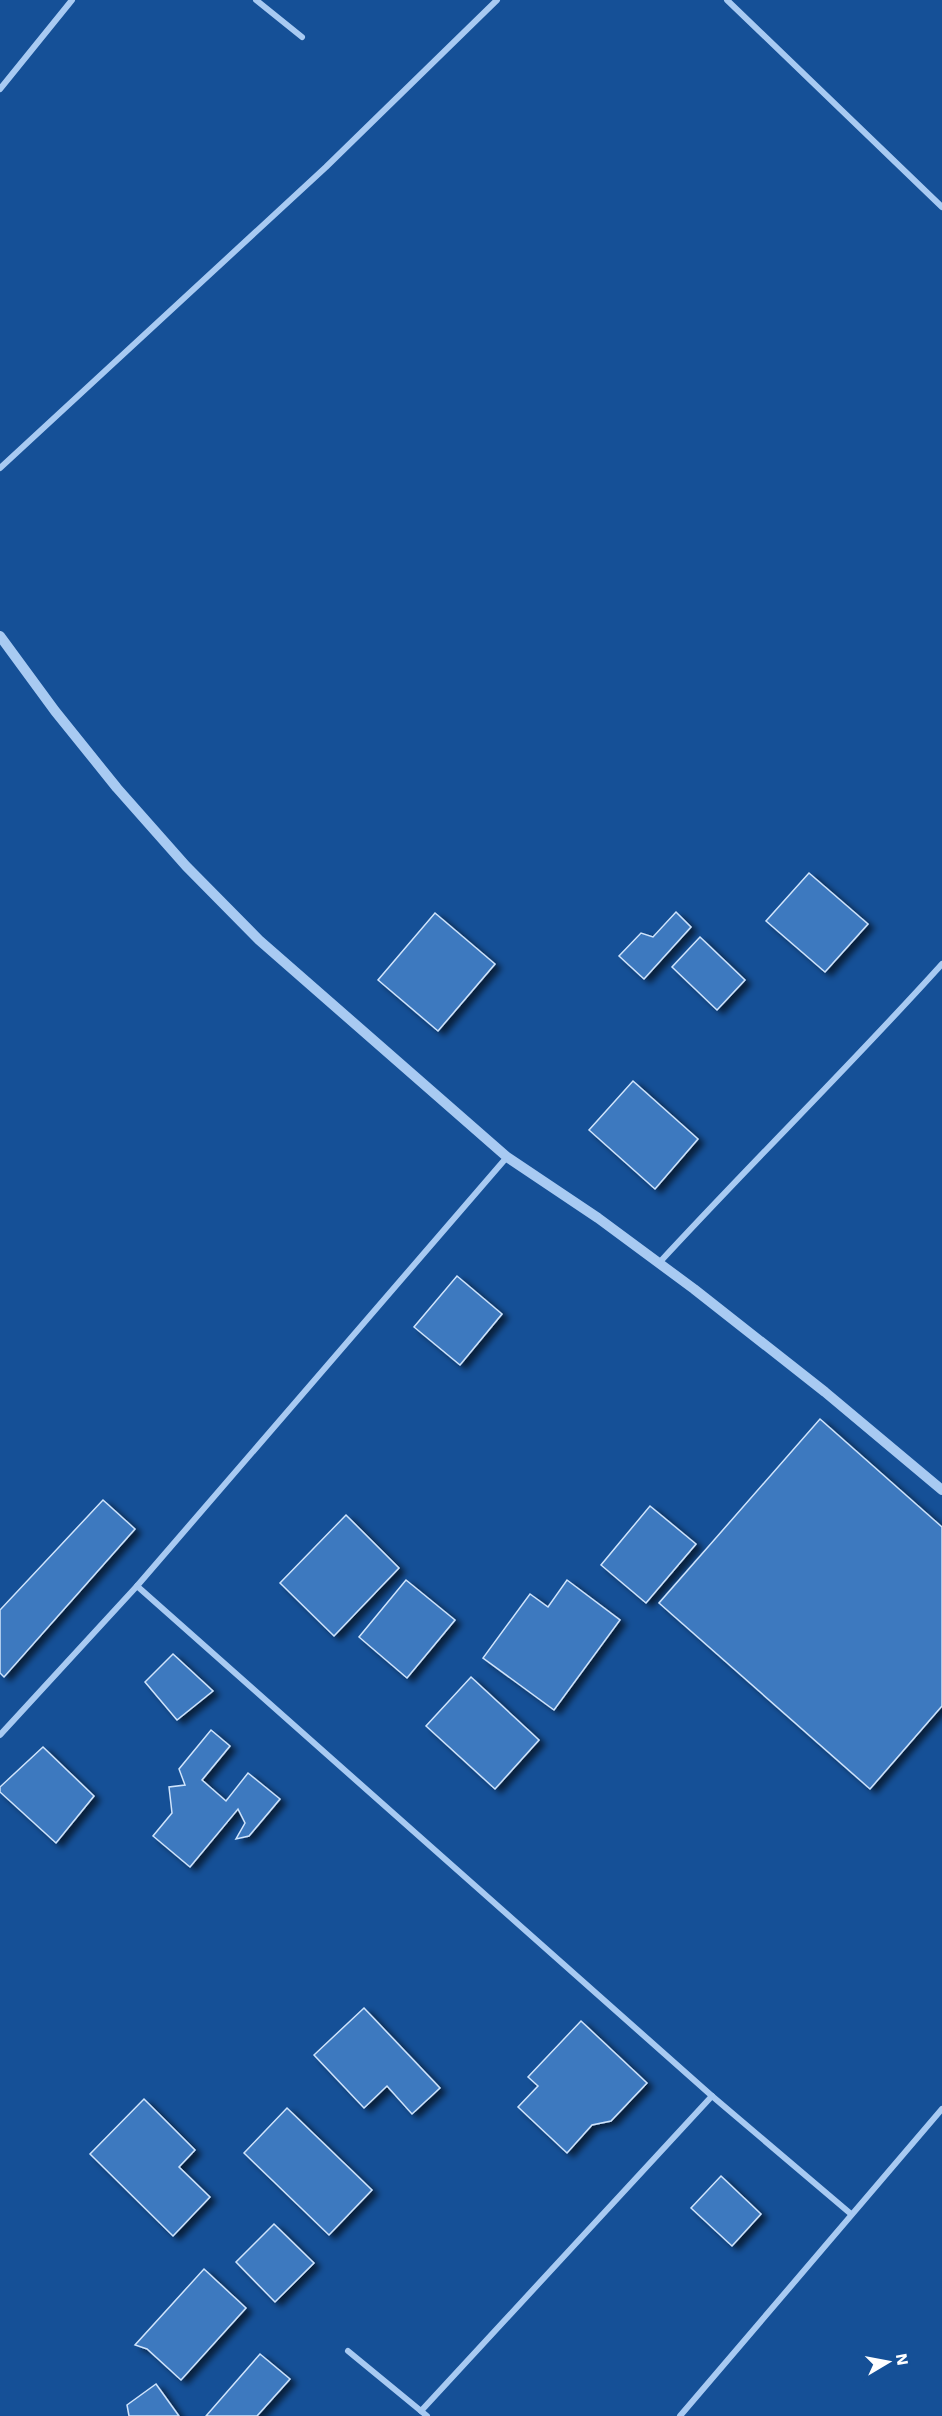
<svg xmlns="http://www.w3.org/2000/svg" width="942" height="2416" font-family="'Work Sans',sans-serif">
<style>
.building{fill:#3e79bf;stroke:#cfe4fc;stroke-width:1.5;filter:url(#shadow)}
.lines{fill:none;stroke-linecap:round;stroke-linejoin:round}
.minor{stroke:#a8caf2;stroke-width:6}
.tertiary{stroke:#a8caf2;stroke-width:10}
</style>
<defs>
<filter id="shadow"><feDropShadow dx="6" dy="4" stdDeviation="3" flood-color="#0009"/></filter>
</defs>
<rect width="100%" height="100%" fill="#155097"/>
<g class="building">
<polygon points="809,873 868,924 825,972 766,921"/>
<polygon points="676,912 691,927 644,979 619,956 641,933 653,937"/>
<polygon points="435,913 495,964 438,1031 378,980"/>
<polygon points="700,937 745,980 717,1010 672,967"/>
<polygon points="633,1081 698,1139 655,1189 589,1130"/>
<polygon points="457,1276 502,1314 460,1365 414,1327"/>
<polygon points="820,1419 942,1527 942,1706 870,1789 659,1603"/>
<polygon points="103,1500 135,1529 4,1677 0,1673 0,1610"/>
<polygon points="650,1506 696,1544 646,1603 601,1565"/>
<polygon points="346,1515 399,1568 334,1636 280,1583"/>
<polygon points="406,1580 455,1620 407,1678 359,1637"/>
<polygon points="567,1580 620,1620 554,1710 483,1658 530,1594 548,1607"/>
<polygon points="173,1654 213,1691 177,1720 145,1682"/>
<polygon points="471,1677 539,1740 495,1789 426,1726"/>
<polygon points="211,1730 230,1746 202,1780 226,1801 248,1773 280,1799 249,1836 236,1839 245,1823 238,1809 190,1867 153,1836 172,1813 169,1787 185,1785 179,1769"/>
<polygon points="43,1747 94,1796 56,1843 0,1792 0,1787"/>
<polygon points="364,2008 440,2088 412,2114 387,2086 364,2108 314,2055"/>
<polygon points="581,2021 647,2083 611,2121 592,2125 567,2153 518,2107 538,2086 528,2077"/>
<polygon points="144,2099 195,2150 179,2167 210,2197 173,2236 90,2154"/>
<polygon points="287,2108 372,2190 329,2235 244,2153"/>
<polygon points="721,2176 761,2214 732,2246 691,2208"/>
<polygon points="274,2224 314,2263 275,2302 236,2262"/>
<polygon points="204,2269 246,2308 181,2380 147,2349 135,2345"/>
<polygon points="260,2354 290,2379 257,2416 206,2416"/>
<polygon points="156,2384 179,2416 129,2416 127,2405"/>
</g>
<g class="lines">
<g class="minor">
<polyline points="256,0 302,37"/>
<polyline points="727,0 942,207"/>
<polyline points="0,89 72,0"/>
<polyline points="0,468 326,167 497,0"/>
<path d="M659,1263c93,-101 191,-197 283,-299"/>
<polyline points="137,1586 712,2096 851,2214"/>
<polyline points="0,1735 137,1586 507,1157"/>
<polyline points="348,2351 421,2411"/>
<polyline points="427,2416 421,2411 712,2096"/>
<polyline points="680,2416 942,2109"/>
</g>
<polyline class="tertiary" points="0,636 55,711 117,788 186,866 259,940 507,1157 598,1218 694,1289 825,1392 942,1490"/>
</g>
<g transform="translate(888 2362) rotate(80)" stroke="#155097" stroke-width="4.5" paint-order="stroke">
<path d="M0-4.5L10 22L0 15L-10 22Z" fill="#ffffff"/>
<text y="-9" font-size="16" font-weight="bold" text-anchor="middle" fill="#ffffff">N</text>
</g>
</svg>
